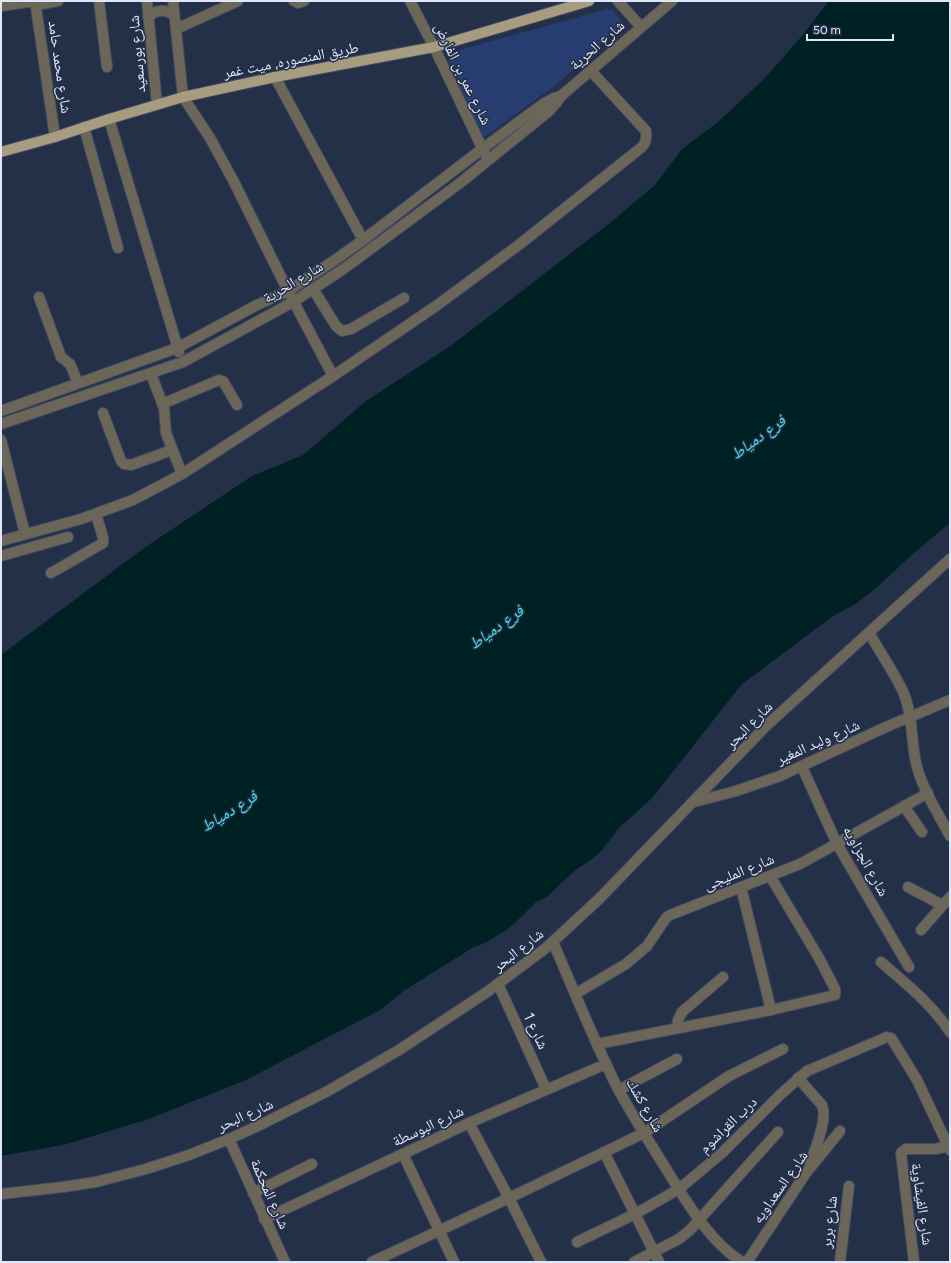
<svg xmlns="http://www.w3.org/2000/svg" width="951" height="1263" font-family="Figtree,'Noto Naskh Arabic',sans-serif">
<style>
.green{fill:#273c71}
.water{fill:#002123}
.lines{fill:none;stroke-linecap:round;stroke-linejoin:round}
.minor-casing{stroke:#424c64;stroke-width:12}
.major-casing{stroke:#424c64;stroke-width:12}
.minor{stroke:#6c6659;stroke-width:10}
.major{stroke:#a89c80;stroke-width:10}
.labels{text-anchor:middle;dominant-baseline:central;stroke-width:3;stroke-linejoin:round;paint-order:stroke}
.street-label{font-size:15px;fill:#e0e7f8;stroke:#242f48}
.water-label{font-size:16px;font-style:italic;fill:#46e2e7;stroke:#242f48}
</style>
<rect width="100%" height="100%" fill="#242f48"/>
<polygon class="green" points="607,9 613,10 622,22 621,26 556,85 483,138 448,61 452,52"/>
<polygon class="water" points="829,1 950,1 950,523 915,552 876,588 854,605 833,616 741,685 653,797 619,828 602,850 592,859 573,872 547,897 536,902 514,924 503,932 485,943 472,948 405,990 380,1010 246,1080 149,1119 63,1145 1,1156 1,655 144,548 252,476 303,455 366,401 452,345 610,223 655,185 682,149 718,122 763,80 802,36"/>
<g class="lines">
<defs>
<g id="minor">
<polyline points="35,1 55,137"/>
<polyline points="99,1 107,67"/>
<polyline points="147,1 157,105"/>
<polyline points="173,1 183,97 210,138 234,182 288,291 333,376"/>
<polyline points="294,1 298,3 304,1"/>
<polyline points="410,1 434,47 485,154"/>
<polyline points="618,1 641,27"/>
<polyline points="36,5 58,1"/>
<polyline points="1,6 35,1"/>
<path d="M148,17c9,-8 17,-8 26,-2"/>
<polyline points="176,29 238,1"/>
<polyline points="275,77 363,240"/>
<polyline points="109,119 179,352"/>
<polyline points="84,127 118,248"/>
<polyline points="313,289 336,326 342,331 351,329 404,298"/>
<polyline points="39,297 61,357 70,364 78,383"/>
<polyline points="151,374 164,408 166,433 182,474"/>
<polyline points="162,404 219,380 223,381 237,405"/>
<polyline points="1,411 177,348 257,305 288,291 335,260 363,240 482,149 543,104 554,98 561,96"/>
<polyline points="103,413 121,461 124,464 131,465 172,450"/>
<polyline points="1,424 183,362 293,302 342,270 460,183 549,111 557,102 561,96 672,1"/>
<polyline points="1,440 25,534"/>
<path d="M1,541l80,-22 52,-19 49,-26 151,-98 103,-70 84,-62 117,-93c8,-6 10,-9 9,-20l-55,-60"/>
<polyline points="1,556 68,537"/>
<polyline points="51,573 103,543 103,538 96,514"/>
<path d="M869,633c11,19 27,42 35,61 9,22 7,47 12,69 6,26 22,50 34,73"/>
<polyline points="802,767 837,844 909,967"/>
<polyline points="694,802 736,791 780,776 886,727 950,700"/>
<polyline points="904,806 922,832"/>
<polyline points="741,887 771,1010"/>
<polyline points="908,887 942,905"/>
<polyline points="921,930 950,897"/>
<path d="M553,942c21,49 41,99 65,147 15,28 33,55 50,83 20,32 42,70 74,90"/>
<path d="M881,962c25,22 51,42 69,70"/>
<polyline points="498,984 546,1089"/>
<polyline points="575,994 626,964 647,946 666,918 670,915 800,864 928,793"/>
<polyline points="677,1028 678,1020 682,1012 723,977"/>
<polyline points="597,1044 771,1010 835,995 835,989 819,958 770,876"/>
<path d="M798,1078l24,27c6,14 -7,44 -12,59"/>
<polyline points="619,1090 677,1059"/>
<polyline points="469,1123 509,1198 541,1262"/>
<polyline points="229,1139 285,1262"/>
<polyline points="604,1152 659,1262"/>
<polyline points="403,1154 454,1262"/>
<polyline points="253,1193 312,1164"/>
<polyline points="1,1194 63,1187 96,1182 146,1169 189,1155 229,1139 260,1125 326,1092 399,1050 487,992 546,948 599,899 767,725 950,559"/>
<polyline points="264,1219 469,1123 606,1064"/>
<polyline points="577,1242 635,1214 679,1189 722,1153 781,1094 807,1071 887,1037 891,1038 893,1041 917,1080 950,1150"/>
<polyline points="372,1262 509,1198 644,1133 729,1076 783,1049"/>
<polyline points="634,1262 679,1239 690,1230 778,1132"/>
<polyline points="747,1262 806,1173 840,1131"/>
<polyline points="840,1262 849,1186"/>
<polyline points="914,1262 901,1153 906,1149 935,1149 950,1146"/>
</g>
<polyline id="major" points="1,152 55,137 109,119 183,97 275,77 434,47 589,1"/>
</defs>
<use href="#minor" class="minor-casing"/>
<use href="#major" class="major-casing"/>
<use href="#minor" class="minor"/>
<use href="#major" class="major"/>
</g>
<g class="labels">
<g class="street-label">
<text transform="translate(597 45) rotate(-41)">شارع الحرية</text>
<text transform="translate(137 54) rotate(-95)">شارع بورسعيد</text>
<text transform="translate(291 60) rotate(-11)">طريق المنصوره, ميت غمر</text>
<text transform="translate(60 67) rotate(82)">شارع محمد حامد</text>
<text transform="translate(463 74) rotate(64)">شارع عمر بن الفارض</text>
<text transform="translate(293 282) rotate(-31)">شارع الحرية</text>
<text transform="translate(749 725) rotate(-45)">شارع البحر</text>
<text transform="translate(818 742) rotate(-24)">شارع وليد المغير</text>
<text transform="translate(866 861) rotate(61)">شارع الجزاويه</text>
<text transform="translate(739 872) rotate(-22)">شارع المليجى</text>
<text transform="translate(518 950) rotate(-38)">شارع البحر</text>
<text transform="translate(536 1031) rotate(65)">شارع 1</text>
<text transform="translate(645 1105) rotate(60)">شارع كشك</text>
<text transform="translate(245 1115) rotate(-24)">شارع البحر</text>
<text transform="translate(728 1125) rotate(-44)">درب القراشوم</text>
<text transform="translate(428 1126) rotate(-25)">شارع البوسطة</text>
<text transform="translate(780 1187) rotate(-55)">شارع السعداويه</text>
<text transform="translate(270 1194) rotate(66)">شارع المحكمة</text>
<text transform="translate(922 1204) rotate(82)">شارع الفيشاوية</text>
<text transform="translate(829 1222) rotate(-83)">شارع بربر</text>
</g>
<g class="water-label">
<text transform="translate(758 437) rotate(-36)">فرع دمياط</text>
<text transform="translate(496 627) rotate(-36)">فرع دمياط</text>
<text transform="translate(229 811) rotate(-32)">فرع دمياط</text>
</g>
</g>
<rect width="951" height="1263" fill="none" stroke="#e0e7f8" stroke-width="4"/>
<path d="M807 34v6h86v-6" fill="none" stroke="#e0e7f8" stroke-width="2"/>
<text x="813" y="34" font-size="12" fill="#e0e7f8" stroke="#242f48" stroke-width="3" paint-order="stroke">50 m</text>
</svg>
